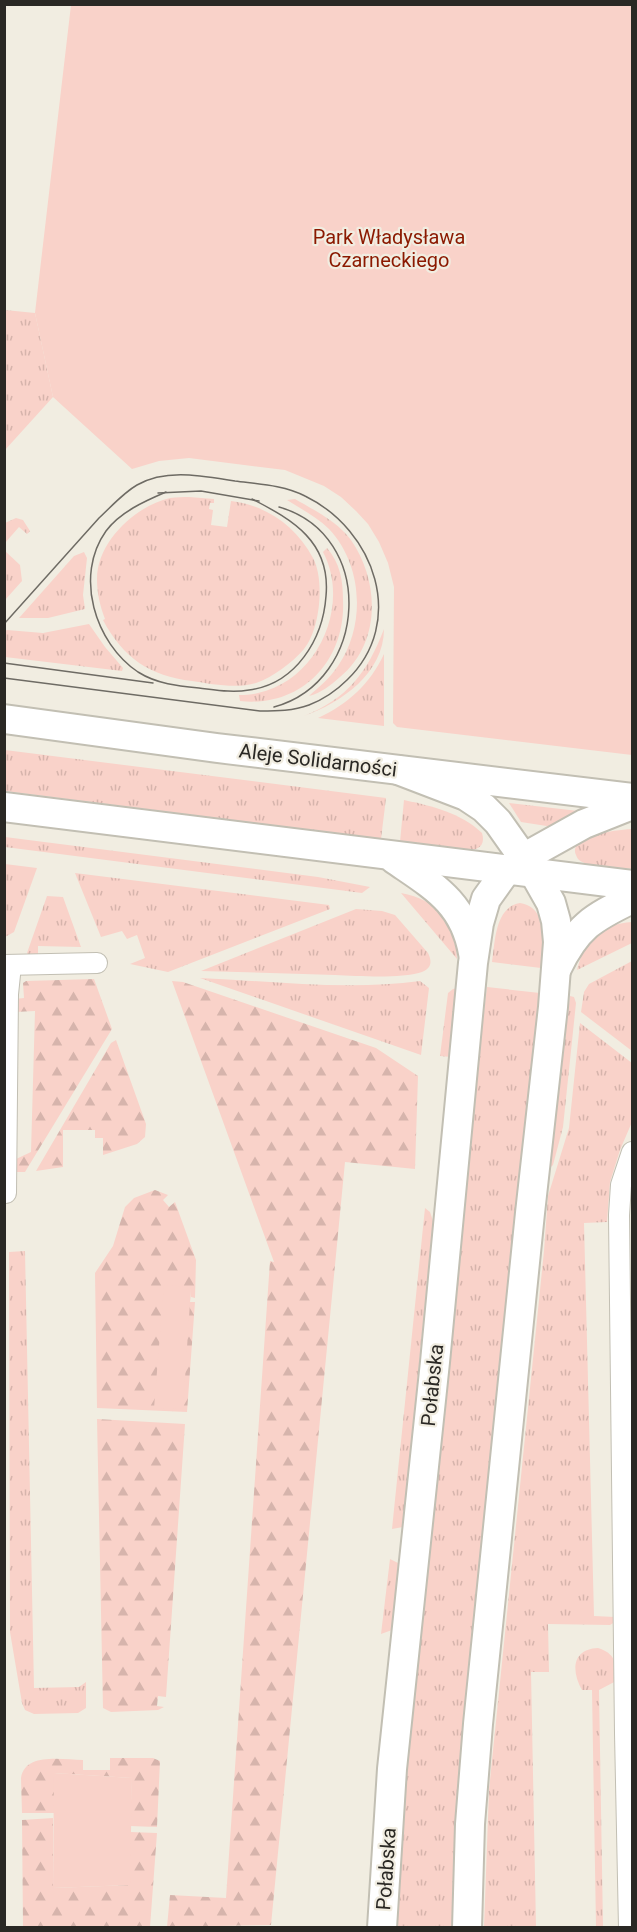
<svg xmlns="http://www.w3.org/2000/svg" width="637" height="1932" font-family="Roboto,sans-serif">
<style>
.grass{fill:url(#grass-tufts)}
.forest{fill:url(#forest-firs)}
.park{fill:#f9d2c9}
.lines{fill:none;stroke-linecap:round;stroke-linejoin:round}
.street-casing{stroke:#c2bfb3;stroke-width:22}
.secondary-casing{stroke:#c2bfb3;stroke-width:32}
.street{stroke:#fff;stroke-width:20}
.secondary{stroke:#fff;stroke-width:28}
.tram{stroke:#6e6b64;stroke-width:1.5}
.labels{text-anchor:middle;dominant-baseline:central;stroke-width:4.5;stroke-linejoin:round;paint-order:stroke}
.park-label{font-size:20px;fill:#8b1900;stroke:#f1ede1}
.street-label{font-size:20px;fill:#2a2824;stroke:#f1ede1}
</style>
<defs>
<pattern id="grass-tufts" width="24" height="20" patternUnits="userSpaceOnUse" patternTransform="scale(1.5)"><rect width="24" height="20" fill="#f9d2c9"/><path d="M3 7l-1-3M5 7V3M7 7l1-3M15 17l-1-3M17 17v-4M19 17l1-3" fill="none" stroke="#d6b4ac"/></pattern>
<pattern id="forest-firs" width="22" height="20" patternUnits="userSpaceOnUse" patternTransform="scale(1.5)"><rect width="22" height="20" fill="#f9d2c9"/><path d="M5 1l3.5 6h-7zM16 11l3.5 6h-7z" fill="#d6b4ac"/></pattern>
</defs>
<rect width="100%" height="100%" fill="#f1ede1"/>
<g class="grass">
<polygon points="5,310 35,313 53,397 5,450"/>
<path d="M189,497l25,2v4h-4l-1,6 4,1 -2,15 16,2 4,-26c35,4 65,25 82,57 12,22 7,72 -9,91 -12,14 -31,28 -48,34 -20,6 -44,1 -64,-2 -42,-5 -69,-23 -89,-61l2,-1c-5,-13 -8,-26 -8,-40 0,-37 38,-73 73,-81 6,-1 13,-1 19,-1z"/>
<path d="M295,499c19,11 43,23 56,41 29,42 30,103 -11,137 -9,8 -19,16 -31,19 10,-9 21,-18 29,-30 28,-41 25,-101 -9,-137 -12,-12 -28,-20 -42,-29z"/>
<polygon points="16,518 23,520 30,531 27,534 19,527 5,543 5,523"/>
<path d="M327,548c13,15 16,32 16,52 3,60 -41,108 -103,101l-1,-6c6,0 13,0 19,-2 60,-13 93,-88 65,-141z"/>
<polygon points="4,550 20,565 22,581 5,600"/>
<polygon points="84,552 87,558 83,595 85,609 48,618 19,618 74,556"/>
<polygon points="89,624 105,647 123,668 122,671 5,657 5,631 7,630 43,633"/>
<path d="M384,629c0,44 -43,74 -80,87 44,-18 63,-43 80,-87z"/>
<path d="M384,654v72l-66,-8c30,-14 52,-34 66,-64z"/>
<polygon points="5,750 386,798 381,839 5,791"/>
<path d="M404,800c28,6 57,13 78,33 3,10 -1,16 -11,17l-71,-8z"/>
<polygon points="509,803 587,812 553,827 521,822"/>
<path d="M632,829v40l-45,-5c-5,-2 -9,-3 -11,-9 -8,-21 43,-25 56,-26z"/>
<polygon points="5,837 318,877 370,887 362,893 5,847"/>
<polygon points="5,864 37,868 14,932 5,937"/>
<polygon points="75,873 329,905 330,909 168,972 130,964 145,958 137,935 127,939 122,931 101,937"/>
<path d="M401,893c37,7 54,29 56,66z"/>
<polygon points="47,896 63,897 81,947 38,946 38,956 28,955 27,953"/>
<path d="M520,903c30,5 22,42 21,65l-49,-6c3,-20 3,-55 28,-59z"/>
<path d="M356,909l26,2 13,4 33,38c4,8 4,15 -6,19 -22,7 -63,4 -87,3 -44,-1 -89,-3 -134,-4z"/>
<path d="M632,922v21l-55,27c7,-30 24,-46 55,-48z"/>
<polygon points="632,961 632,1051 581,1012 584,992 589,984"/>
<path d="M200,978c73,3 148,13 220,3l9,7 -8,67z"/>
<polygon points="487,987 540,993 469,1663 453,1927 393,1928 395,1874 464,1179"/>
<polygon points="458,988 451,1057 440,1056 448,993 453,989"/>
<polygon points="570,996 574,997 576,1003 563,1127 553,1165 550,1168"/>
<polygon points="580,1023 632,1063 632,1122 620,1150 610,1182 607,1222 584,1223 594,1616 615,1617 615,1622 610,1625 548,1624 549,1672 531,1672 536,1927 484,1928 489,1790 544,1251 548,1196 569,1128"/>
<polygon points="425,1208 430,1212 433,1221 403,1527 392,1529"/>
<polygon points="25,1251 34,1688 79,1687 86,1682 86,1708 78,1713 34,1714 25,1710 22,1703 10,1632 9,1252"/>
<polygon points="390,1559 398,1563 392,1630 381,1634"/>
<path d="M598,1648c17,5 19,16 20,32l-19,10 4,237h-7l-4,-237h-10c-11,-19 -10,-41 16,-42z"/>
</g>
<g class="forest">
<polygon points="94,979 112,1029 25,1172 17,1172 13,1168 14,1160 31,1152 35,1011 15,1012 15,999 24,998 23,983 26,981"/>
<polygon points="172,981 183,982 376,1048 418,1076 415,1169 345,1162 271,1925 167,1927 170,1895 226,1898 270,1261 274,1262"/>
<polygon points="116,1040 146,1124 145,1137 137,1144 103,1155 103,1138 95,1138 95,1130 63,1130 63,1167 36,1171 111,1043"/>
<polygon points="155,1190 168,1195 163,1200 169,1207 175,1202 196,1260 195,1298 191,1297 191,1287 183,1409 190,1302 195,1302 187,1412 97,1408 95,1273 113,1246 125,1207 134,1198"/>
<polygon points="97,1419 185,1424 166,1697 158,1696 157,1706 164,1707 158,1710 111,1712 103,1708"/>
<path d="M110,1758h43l7,3 -3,66 -27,-1 2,-48 -78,-5v40h-32l-1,-35c4,-26 42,-18 62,-18v10h27z"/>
<polygon points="53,1818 53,1888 130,1885 130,1832 157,1833 150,1927 23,1927 22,1820"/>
</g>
<g class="park">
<polygon points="71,5 632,5 632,755 397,727 393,723 394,587 388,563 379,542 368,524 356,511 341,497 324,486 285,470 189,458 159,461 132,469 53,397 35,313"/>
<polygon points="164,1285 191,1287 183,1409 154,1408"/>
<polygon points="54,1773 132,1778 130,1885 53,1888"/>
</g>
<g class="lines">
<defs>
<g id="street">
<polyline points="4,965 97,963"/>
<polyline points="6,1193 8,994 11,965"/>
<polyline points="629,1928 625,1733 619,1215 621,1185 632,1152"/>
</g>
<g id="secondary">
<polyline points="4,719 217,748 632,798"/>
<polyline points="398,770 466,796 484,808 498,822 534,873 551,903 556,921 558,942 553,1007 530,1213 478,1724 470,1824 467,1928"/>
<polyline points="4,807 632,885"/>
<path d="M394,859c39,27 70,43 79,94"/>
<path d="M557,968c20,-41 35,-50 75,-69"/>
<polyline points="382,1928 392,1769 435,1362 473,963 479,923 486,899 506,871 523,858 584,824 632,805"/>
</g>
</defs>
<use href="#street" class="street-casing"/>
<use href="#secondary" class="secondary-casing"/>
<use href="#street" class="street"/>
<use href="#secondary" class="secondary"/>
<g class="tram">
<path d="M166,492c-21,9 -46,20 -60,39 -32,45 -11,112 32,141 19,12 40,14 61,16 17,2 33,5 50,2 47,-6 74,-51 77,-94 5,-54 -33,-76 -74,-97"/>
<polyline points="158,493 201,491 259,501"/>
<path d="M4,624l95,-106c12,-11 24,-25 38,-33 29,-17 66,-9 98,-4 23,3 49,4 70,15 70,34 102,126 42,184 -10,10 -25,20 -38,25 -16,6 -32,6 -49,6l-256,-33"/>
<polyline points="4,663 153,683"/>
<path d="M274,707c95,-26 103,-172 5,-200"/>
</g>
</g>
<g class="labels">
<g class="park-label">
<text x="389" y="237">Park Władysława<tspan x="389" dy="23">Czarneckiego</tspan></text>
</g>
<g class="street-label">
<text transform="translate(318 760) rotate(7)">Aleje Solidarności</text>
<text transform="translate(432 1385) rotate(-84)">Połabska</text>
<text transform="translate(386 1869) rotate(-86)">Połabska</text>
</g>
</g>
<rect width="637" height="1932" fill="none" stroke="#2a2824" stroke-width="12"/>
</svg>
